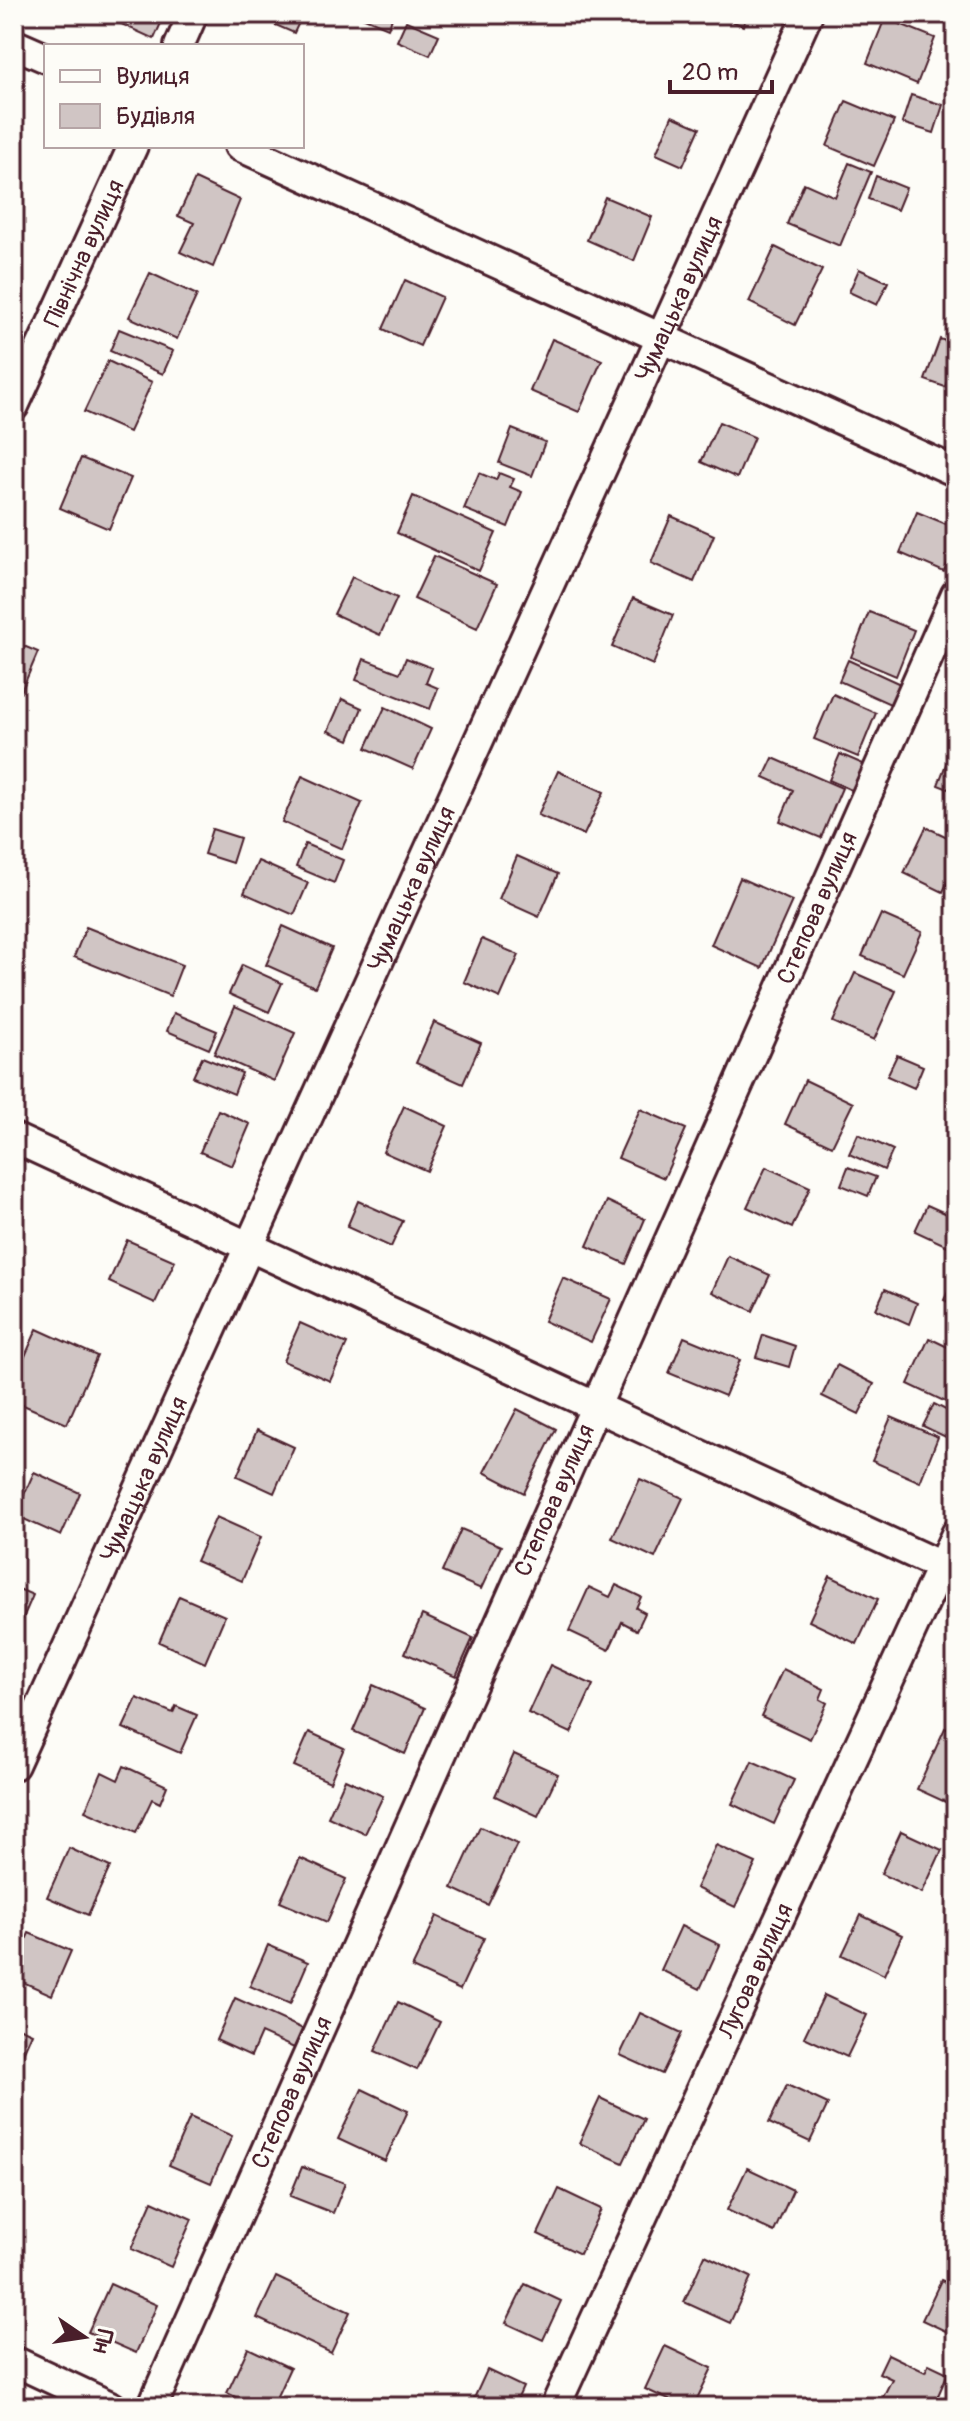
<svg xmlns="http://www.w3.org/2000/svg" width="970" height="2421" font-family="Pangolin,sans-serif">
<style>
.building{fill:#d0c5c4;stroke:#4a1f2b;stroke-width:2}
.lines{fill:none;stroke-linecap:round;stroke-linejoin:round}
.street-casing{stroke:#4a1f2b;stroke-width:34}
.street{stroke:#fdfcf7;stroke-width:28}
.labels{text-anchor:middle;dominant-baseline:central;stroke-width:8;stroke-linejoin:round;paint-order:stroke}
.street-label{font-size:24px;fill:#4a1f2b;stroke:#fdfcf7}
</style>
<rect width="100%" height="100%" fill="#fdfcf7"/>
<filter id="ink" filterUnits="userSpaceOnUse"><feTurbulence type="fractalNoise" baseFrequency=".0125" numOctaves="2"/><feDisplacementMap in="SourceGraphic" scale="16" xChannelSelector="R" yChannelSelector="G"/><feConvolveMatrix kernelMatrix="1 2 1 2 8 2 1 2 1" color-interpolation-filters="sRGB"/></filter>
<g filter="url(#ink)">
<g class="building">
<polygon points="107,14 165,14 154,39 106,17"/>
<polygon points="258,14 303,14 294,33 257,17"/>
<polygon points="355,14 394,14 388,28"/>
<polygon points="715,14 748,14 743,26"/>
<polygon points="885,18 935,38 917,84 867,63"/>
<polygon points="406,21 439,35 430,55 397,41"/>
<polygon points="911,95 943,105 934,133 902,123"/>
<polygon points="846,101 894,121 874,166 827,146"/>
<polygon points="672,116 700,128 683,166 656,154"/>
<polygon points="849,163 871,172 840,246 787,224 804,183 835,197"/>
<polygon points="876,176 906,188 897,210 868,199"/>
<polygon points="195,179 240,200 213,267 180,252 194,223 178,216"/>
<polygon points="605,197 652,217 634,261 587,240"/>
<polygon points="775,247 822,270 795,325 749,302"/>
<polygon points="859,269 888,282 877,305 849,292"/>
<polygon points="150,273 197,295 177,339 129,317"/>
<polygon points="405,280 442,297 420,346 383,329"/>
<polygon points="119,329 173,351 163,374 110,351"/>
<polygon points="552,339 602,360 579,412 530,391"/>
<polygon points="940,339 956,345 956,356 945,387 925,380"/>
<polygon points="108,361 152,382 129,432 84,412"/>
<polygon points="719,422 754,437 737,478 701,462"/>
<polygon points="512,429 545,442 532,476 499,463"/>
<polygon points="81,458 131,478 109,529 60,508"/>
<polygon points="479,473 496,480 499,473 514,479 510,487 522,492 508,527 464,509"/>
<polygon points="413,496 496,533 479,571 397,533"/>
<polygon points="917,512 956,528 956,543 944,572 900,553"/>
<polygon points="671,516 714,535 694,582 651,563"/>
<polygon points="434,556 497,584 477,628 414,599"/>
<polygon points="352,577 397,598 380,635 334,614"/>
<polygon points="633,598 673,615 653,665 612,647"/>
<polygon points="869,612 914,630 896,676 851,657"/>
<polygon points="14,642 38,652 21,692 14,689"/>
<polygon points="406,658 432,668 426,683 438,688 430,709 356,680 364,659 400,673"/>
<polygon points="848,660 909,688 899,708 839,681"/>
<polygon points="833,694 876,713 858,757 814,739"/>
<polygon points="342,699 362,708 349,740 328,731"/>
<polygon points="385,707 431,729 413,769 366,748"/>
<polygon points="953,746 956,747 956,792 938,785"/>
<polygon points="840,754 870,767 858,793 829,780"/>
<polygon points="773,758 842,788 821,838 780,821 793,790 764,777"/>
<polygon points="558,771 604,792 584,835 538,815"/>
<polygon points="302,776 362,803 342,849 282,822"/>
<polygon points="926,827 956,841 956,864 943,892 904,873"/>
<polygon points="212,829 240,838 232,863 204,854"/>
<polygon points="305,844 343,860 334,883 296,867"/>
<polygon points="517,856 558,874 539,917 499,899"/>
<polygon points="258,861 308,883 294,915 244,893"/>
<polygon points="740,878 792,901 762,968 711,945"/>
<polygon points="881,914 922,932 903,974 862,956"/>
<polygon points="283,926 332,948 315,987 266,965"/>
<polygon points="86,927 182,965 170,996 74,957"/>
<polygon points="482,939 519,955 500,998 464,982"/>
<polygon points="242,965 282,983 269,1012 229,994"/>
<polygon points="855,973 896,991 874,1040 833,1022"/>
<polygon points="14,1003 24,1008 14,1028"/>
<polygon points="235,1006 295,1033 274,1081 214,1054"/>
<polygon points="174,1013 217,1031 209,1049 167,1031"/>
<polygon points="434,1022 481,1043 463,1084 416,1063"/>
<polygon points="897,1055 923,1066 914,1088 887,1076"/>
<polygon points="202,1057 242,1073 234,1094 193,1077"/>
<polygon points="805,1080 853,1103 832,1146 785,1124"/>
<polygon points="404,1106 447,1126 427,1171 383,1152"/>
<polygon points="640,1109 686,1129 664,1178 618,1158"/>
<polygon points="218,1110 250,1124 232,1166 200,1152"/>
<polygon points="956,1121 956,1140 949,1136"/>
<polygon points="858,1134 893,1150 884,1170 849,1154"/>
<polygon points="766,1167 810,1187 792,1228 747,1207"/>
<polygon points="848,1167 876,1177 868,1196 841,1185"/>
<polygon points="358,1201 403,1221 391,1247 347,1227"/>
<polygon points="607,1201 645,1219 626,1264 587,1246"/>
<polygon points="927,1205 956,1218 956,1250 915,1231"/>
<polygon points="127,1240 175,1261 155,1303 109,1282"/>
<polygon points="728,1256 770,1275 753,1311 712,1292"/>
<polygon points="956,1275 956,1306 944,1300"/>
<polygon points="563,1278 611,1299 591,1342 544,1321"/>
<polygon points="885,1289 917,1303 909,1324 876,1309"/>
<polygon points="300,1323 347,1344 330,1381 283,1361"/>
<polygon points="37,1329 97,1356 67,1424 14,1401 14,1381"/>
<polygon points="763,1335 795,1346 789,1367 756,1357"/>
<polygon points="684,1337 740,1360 725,1396 669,1373"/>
<polygon points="929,1338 956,1351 956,1396 952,1405 908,1384"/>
<polygon points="837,1365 874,1384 859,1414 822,1396"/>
<polygon points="934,1404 956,1415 956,1442 923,1426"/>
<polygon points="517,1409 556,1429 524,1493 484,1472"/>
<polygon points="891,1417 938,1437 920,1482 872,1461"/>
<polygon points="257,1430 294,1447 274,1493 237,1476"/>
<polygon points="34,1472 80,1493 61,1536 15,1515"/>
<polygon points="640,1479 683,1498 655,1558 612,1538"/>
<polygon points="216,1517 261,1537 242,1581 196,1561"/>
<polygon points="461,1529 501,1546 481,1589 442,1572"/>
<polygon points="830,1576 878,1599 857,1644 809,1621"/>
<polygon points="616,1585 641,1597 636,1608 645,1613 637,1630 622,1622 609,1650 569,1631 589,1587 610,1597"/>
<polygon points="14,1587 33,1595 17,1632 14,1630"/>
<polygon points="179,1596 225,1616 205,1663 159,1642"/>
<polygon points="422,1615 473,1638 456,1676 405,1653"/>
<polygon points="550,1665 593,1685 571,1733 528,1713"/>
<polygon points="783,1669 824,1689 820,1699 827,1703 810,1739 761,1716"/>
<polygon points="373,1685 425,1708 405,1754 353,1731"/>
<polygon points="137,1698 173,1713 176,1706 197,1715 180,1753 123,1728"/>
<polygon points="945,1728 956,1733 956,1807 917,1789"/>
<polygon points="309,1732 344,1748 330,1782 294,1766"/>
<polygon points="514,1754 558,1774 538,1816 495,1796"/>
<polygon points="752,1761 794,1780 774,1824 732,1804"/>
<polygon points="124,1766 167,1786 160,1803 152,1799 136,1833 85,1811 102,1772 118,1780"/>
<polygon points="345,1779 383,1796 365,1834 328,1817"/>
<polygon points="480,1827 517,1844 488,1905 452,1888"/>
<polygon points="901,1831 942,1850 922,1893 881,1874"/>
<polygon points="716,1845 756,1863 735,1907 696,1888"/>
<polygon points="69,1848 110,1867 88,1915 47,1897"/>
<polygon points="300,1858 346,1879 327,1922 280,1902"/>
<polygon points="861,1915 902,1935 884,1975 842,1955"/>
<polygon points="437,1916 484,1938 460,1990 412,1968"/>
<polygon points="681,1926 720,1945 700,1989 661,1970"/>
<polygon points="29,1933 71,1951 52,1995 14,1978 14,1967"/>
<polygon points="268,1945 308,1962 290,2004 250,1986"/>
<polygon points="824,1995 867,2015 847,2057 804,2037"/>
<polygon points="235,1998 303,2029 294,2048 261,2033 251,2056 216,2040"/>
<polygon points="398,2002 440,2022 417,2070 375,2051"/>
<polygon points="640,2013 682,2033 662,2074 620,2055"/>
<polygon points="14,2025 32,2033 14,2074"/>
<polygon points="787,2085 828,2104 810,2142 769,2123"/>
<polygon points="362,2089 408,2111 385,2161 338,2139"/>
<polygon points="600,2098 644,2119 623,2163 579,2143"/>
<polygon points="190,2117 232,2136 211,2183 169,2165"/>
<polygon points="302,2167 345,2183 333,2213 290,2196"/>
<polygon points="747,2168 793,2190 774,2232 727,2210"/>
<polygon points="559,2189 601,2209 580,2254 538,2234"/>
<polygon points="152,2201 192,2219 171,2267 131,2249"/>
<polygon points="705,2255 751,2277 730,2323 684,2302"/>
<polygon points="276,2277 350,2312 331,2353 257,2318"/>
<polygon points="941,2280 956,2287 956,2336 922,2320"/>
<polygon points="110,2284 157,2305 136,2353 88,2332"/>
<polygon points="525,2284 561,2301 543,2340 506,2323"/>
<polygon points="665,2346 712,2368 693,2407 684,2407 645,2389"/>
<polygon points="248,2348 290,2368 272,2407 257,2407 227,2393"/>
<polygon points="888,2354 925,2372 929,2364 948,2373 933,2407 893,2407 881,2401 892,2379 879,2373"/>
<polygon points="487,2370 523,2387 514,2407 470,2407"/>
</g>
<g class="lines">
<defs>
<g id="street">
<polyline points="14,44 46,58"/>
<polyline points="179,46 193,14"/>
<polyline points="239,146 956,472"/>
<path id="s1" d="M14,406l119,-260"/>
<polyline points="14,1138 956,1573"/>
<path id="s2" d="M14,1765l794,-1751"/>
<polyline points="14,2361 112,2407"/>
<path id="s3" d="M152,2407l804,-1813"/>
<path id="s4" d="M555,2407l401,-873"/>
</g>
</defs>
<use href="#street" class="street-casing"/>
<use href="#street" class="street"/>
</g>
</g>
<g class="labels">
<g class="street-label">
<text stroke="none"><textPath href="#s1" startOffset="168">Північна вулиця</textPath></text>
<text stroke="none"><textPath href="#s2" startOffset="1610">Чумацька вулиця</textPath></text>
<text stroke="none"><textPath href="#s2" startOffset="962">Чумацька вулиця</textPath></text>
<text stroke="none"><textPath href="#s3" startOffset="1640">Степова вулиця</textPath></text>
<text stroke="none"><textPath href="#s2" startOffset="314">Чумацька вулиця</textPath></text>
<text stroke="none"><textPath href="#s3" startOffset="992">Степова вулиця</textPath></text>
<text stroke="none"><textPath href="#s4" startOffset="480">Лугова вулиця</textPath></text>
<text stroke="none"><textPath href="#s3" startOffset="344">Степова вулиця</textPath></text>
</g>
</g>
<rect width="970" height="2421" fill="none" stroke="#fdfcf7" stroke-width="48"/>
<rect x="24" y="24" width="922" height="2373" fill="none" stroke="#4a1f2b" stroke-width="3" filter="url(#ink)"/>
<rect x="44" y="44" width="260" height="104" fill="#fdfcf7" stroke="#b5a4a5" stroke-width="2"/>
<rect x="60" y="70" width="40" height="12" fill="#fdfcf7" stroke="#b5a4a5" stroke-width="2"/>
<text x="116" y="84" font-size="24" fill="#4a1f2b">Вулиця</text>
<rect x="60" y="104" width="40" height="24" fill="#d0c5c4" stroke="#b5a4a5" stroke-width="2"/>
<text x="116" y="124" font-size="24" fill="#4a1f2b">Будівля</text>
<g transform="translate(84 2337) rotate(103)" stroke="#fdfcf7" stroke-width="6" paint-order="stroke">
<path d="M0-6L14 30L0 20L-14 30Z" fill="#4a1f2b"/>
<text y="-12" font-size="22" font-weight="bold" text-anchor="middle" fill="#4a1f2b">Пн</text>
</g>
<path d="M670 80v12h102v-12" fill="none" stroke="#4a1f2b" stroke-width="4"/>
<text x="682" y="80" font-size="24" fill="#4a1f2b" stroke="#fdfcf7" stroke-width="6" paint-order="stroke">20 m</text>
</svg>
